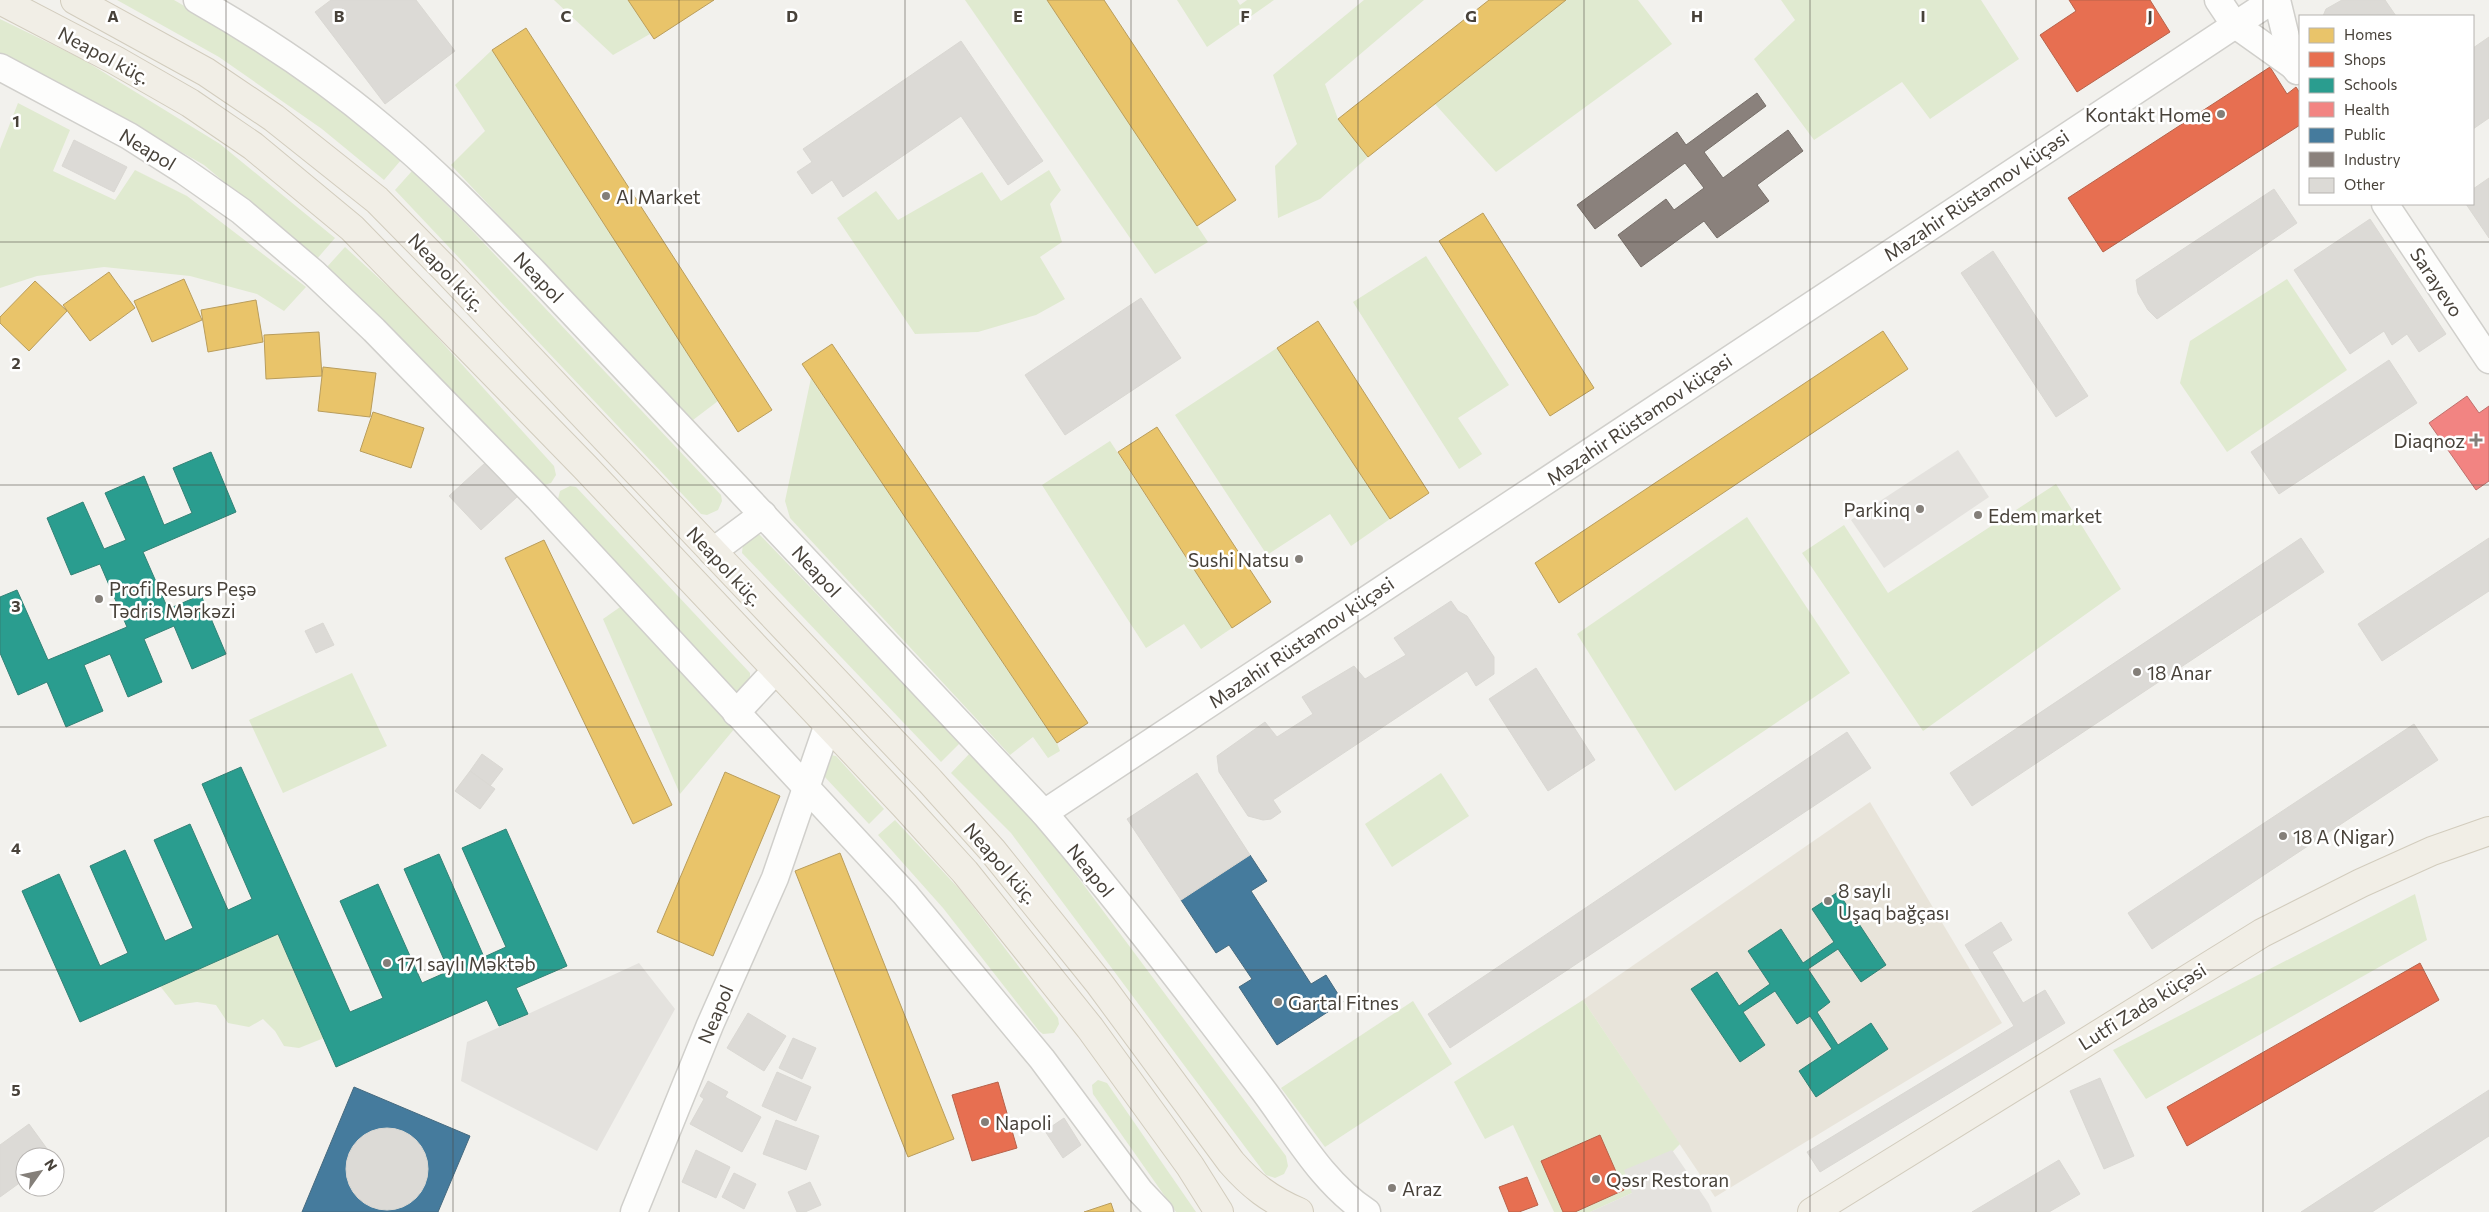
<svg xmlns="http://www.w3.org/2000/svg" width="2489" height="1212" font-family="Commissioner,sans-serif">
<style>
.education{fill:#e8e4da}
.green{fill:#e0ead0}
.parking{fill:#e4e2de}
.homes{fill:#e9c46a;stroke:#b99d5c}
.shops{fill:#e76f51;stroke:#b7624a}
.schools{fill:#2a9d8f;stroke:#338276}
.health{fill:#f28482;stroke:#bf706c}
.public{fill:#457b9d;stroke:#466a7f}
.industry{fill:#8a817c;stroke:#766e68}
.building{fill:#dcdad6;stroke:#dad8d3}
.lines{fill:none;stroke-linecap:round;stroke-linejoin:round}
.minor-casing{stroke:#d0cfcb;stroke-width:29}
.major-casing{stroke:#d2ccbd;stroke-width:30}
.minor{stroke:#fdfdfc;stroke-width:26}
.major{stroke:#f1eee6;stroke-width:28}
.grid{fill:none;stroke:#48423a;stroke-width:1;stroke-opacity:0.55}
.poi-dot{fill:#847f79;stroke:#fff;stroke-width:2}
.labels{text-anchor:middle;dominant-baseline:central;stroke-width:5;stroke-linejoin:round;paint-order:stroke}
.street-label{font-size:19px;fill:#48423a;stroke:#fff}
.poi-label{font-size:19px;fill:#48423a;stroke:#fff;text-anchor:start}
.grid-label{font-size:16px;text-anchor:middle;font-weight:bold;fill:#48423a;stroke:#fff;stroke-width:5;stroke-linejoin:round;paint-order:stroke}
</style>
<rect width="100%" height="100%" fill="#f2f1ed"/>
<polygon class="education" points="1870,802 2002,1023 1715,1197 1583,1000"/>
<g class="green">
<polygon points="117,0 174,0 233,34 337,107 401,160 384,180 322,129 219,57"/>
<polygon points="554,0 629,0 650,34 613,55"/>
<polygon points="965,0 1047,0 1208,242 1155,274"/>
<polygon points="1177,0 1237,0 1240,5 1247,0 1274,0 1207,47"/>
<polygon points="1364,0 1424,0 1325,84 1338,119 1368,157 1320,199 1278,218 1275,166 1297,144 1273,75"/>
<polygon points="1566,0 1638,0 1672,44 1496,172 1435,104"/>
<polygon points="1781,0 1981,0 2019,59 1930,119 1902,82 1814,140 1754,59 1795,20"/>
<polygon points="0,19 82,59 220,144 335,238 316,260 204,165 69,88 0,53"/>
<polygon points="492,50 718,401 693,420 451,165 485,131 455,85"/>
<polygon points="18,103 70,130 53,171 115,200 135,170 187,196 306,287 284,311 257,294 190,276 104,267 37,276 0,288 0,149"/>
<polygon points="1049,170 1061,190 1050,204 1062,242 1040,257 1065,299 1036,315 978,332 915,334 837,218 876,191 898,220 982,172 1001,201"/>
<polygon points="412,171 465,223 721,495 722,501 718,510 707,515 701,514 395,190"/>
<polygon points="345,247 409,306 554,466 556,475 551,483 541,486 533,481 391,327 326,268"/>
<polygon points="1426,256 1509,385 1458,418 1482,454 1459,469 1353,302"/>
<polygon points="2287,279 2347,370 2227,452 2180,383 2190,341"/>
<polygon points="1277,348 1390,519 1351,546 1330,514 1267,555 1175,415"/>
<polygon points="811,378 1057,743 1060,751 1048,758 1033,737 1010,755 790,518 785,501"/>
<polygon points="1110,441 1232,628 1201,649 1184,624 1146,648 1042,485"/>
<polygon points="2056,484 2121,589 1923,731 1802,553 1844,525 1888,593"/>
<polygon points="570,486 576,487 750,673 750,685 735,694 557,503 560,491"/>
<polygon points="1747,517 1850,673 1675,791 1577,634"/>
<polygon points="755,535 760,535 960,743 941,762 742,553 743,543"/>
<polygon points="623,605 735,728 680,794 603,619"/>
<polygon points="352,673 387,746 283,793 249,720"/>
<polygon points="971,752 1033,817 1286,1156 1288,1166 1284,1174 1275,1178 1266,1175 1011,833 951,773"/>
<polygon points="831,755 836,756 884,809 869,824 823,775"/>
<polygon points="1441,773 1469,816 1392,867 1365,824"/>
<polygon points="895,820 962,892 1058,1018 1059,1024 1054,1033 1043,1034 1039,1031 943,908 878,835"/>
<polygon points="2415,894 2427,940 2146,1099 2113,1050"/>
<polygon points="278,934 324,1038 299,1048 284,1046 275,1031 263,1019 249,1027 228,1023 216,1005 197,1002 175,1005 160,986"/>
<polygon points="1583,1000 1680,1144 1632,1193 1590,1212 1554,1212 1513,1125 1485,1139 1454,1082"/>
<polygon points="1413,1001 1452,1064 1325,1147 1281,1088"/>
<polygon points="1098,1080 1107,1083 1196,1212 1176,1212 1093,1094 1092,1085"/>
</g>
<g class="parking">
<polygon points="1958,450 1989,497 1884,568 1851,520"/>
<polygon points="639,963 675,1009 597,1151 461,1081 467,1042"/>
<polygon points="1672,1150 1709,1204 1712,1212 1590,1212 1632,1193 1624,1170"/>
</g>
<g class="homes">
<polygon points="628,0 714,0 654,39"/>
<polygon points="1047,0 1104,0 1236,200 1197,226"/>
<polygon points="1489,0 1566,0 1368,157 1338,119"/>
<polygon points="526,28 772,410 738,432 492,50"/>
<polygon points="1483,213 1594,388 1550,416 1439,241"/>
<polygon points="109,272 135,308 90,341 63,305"/>
<polygon points="184,279 202,320 152,342 134,301"/>
<polygon points="35,281 67,311 29,351 0,323 0,317"/>
<polygon points="256,300 263,342 208,352 201,310"/>
<polygon points="1318,321 1429,493 1390,519 1277,348"/>
<polygon points="1883,331 1908,369 1559,603 1535,563"/>
<polygon points="319,332 322,376 266,379 264,335"/>
<polygon points="832,344 1088,723 1057,743 802,364"/>
<polygon points="323,367 376,373 370,417 318,411"/>
<polygon points="373,412 424,428 411,468 360,451"/>
<polygon points="1157,427 1271,602 1232,628 1118,452"/>
<polygon points="544,540 672,805 633,824 505,558"/>
<polygon points="725,772 780,796 713,956 657,932"/>
<polygon points="840,853 954,1139 908,1157 795,871"/>
<polygon points="1111,1203 1114,1212 1084,1212"/>
</g>
<g class="shops">
<polygon points="2069,0 2150,0 2170,32 2077,92 2040,35 2076,11"/>
<polygon points="2270,67 2287,94 2296,87 2300,93 2300,125 2103,252 2068,198"/>
<polygon points="2420,963 2439,1000 2187,1146 2167,1107"/>
<polygon points="998,1082 1017,1148 972,1161 952,1095"/>
<polygon points="1600,1135 1624,1190 1575,1212 1563,1212 1541,1161"/>
<polygon points="1527,1177 1538,1205 1519,1212 1509,1212 1499,1187"/>
</g>
<g class="schools">
<polygon points="211,452 236,512 143,552 168,609 201,595 226,654 192,669 174,626 144,639 162,682 128,697 110,654 84,665 103,711 66,727 47,682 18,695 0,653 0,597 17,590 48,660 127,627 100,564 71,575 47,518 83,502 104,549 126,540 105,493 144,476 164,525 192,513 173,468"/>
<polygon points="241,767 350,1012 383,998 340,901 378,884 422,983 449,971 404,869 439,854 484,957 506,947 462,848 506,829 567,966 516,988 528,1014 499,1026 487,1000 336,1067 278,934 80,1022 22,891 59,874 100,966 128,953 90,866 125,850 165,941 193,928 154,840 190,824 228,910 252,899 202,784"/>
<polygon points="1838,892 1886,965 1861,982 1838,949 1808,969 1830,1002 1817,1012 1838,1045 1871,1023 1888,1049 1816,1097 1799,1071 1832,1049 1810,1016 1797,1024 1775,991 1743,1012 1765,1045 1740,1062 1691,989 1717,972 1739,1006 1770,984 1748,951 1781,929 1803,963 1834,942 1812,909"/>
</g>
<polygon class="health" points="2467,396 2479,413 2489,406 2489,481 2476,490 2429,423"/>
<g class="public">
<polygon points="1250,855 1267,881 1251,891 1311,984 1326,975 1343,1002 1277,1045 1239,987 1252,979 1229,945 1216,953 1181,900"/>
<polygon points="354,1087 470,1136 438,1212 302,1212"/>
</g>
<polygon class="industry" points="1757,93 1766,106 1704,152 1723,178 1788,130 1803,151 1757,185 1769,201 1717,238 1704,221 1641,267 1618,235 1666,199 1674,210 1704,188 1685,163 1595,229 1577,205 1677,132 1686,145"/>
<g class="building">
<polygon points="331,0 416,0 455,51 385,104 315,12"/>
<polygon points="2342,0 2385,0 2396,16 2323,16 2326,9"/>
<polygon points="2489,37 2489,118 2473,129 2473,48"/>
<polygon points="961,41 1043,161 1008,185 961,116 843,197 832,180 812,194 797,172 812,162 803,149"/>
<polygon points="74,140 127,167 114,192 62,166"/>
<polygon points="2489,178 2489,238 2466,204 2473,204 2473,189"/>
<polygon points="2274,189 2297,223 2157,319 2148,310 2138,293 2136,280"/>
<polygon points="2370,219 2446,334 2419,352 2407,334 2392,345 2384,331 2350,354 2294,270"/>
<polygon points="1993,251 2088,396 2056,417 1961,273"/>
<polygon points="1141,298 1181,358 1065,435 1025,375"/>
<polygon points="2389,360 2417,403 2279,494 2251,452"/>
<polygon points="485,463 517,497 481,530 449,496"/>
<polygon points="2301,538 2324,572 1972,806 1950,773"/>
<polygon points="2489,538 2489,591 2382,661 2358,624"/>
<polygon points="1451,601 1458,611 1467,616 1494,657 1494,674 1476,686 1467,671 1273,800 1281,812 1271,819 1263,820 1248,816 1219,772 1217,756 1265,722 1277,737 1313,714 1302,697 1354,666 1365,679 1406,655 1394,638"/>
<polygon points="323,623 334,645 316,653 305,631"/>
<polygon points="1536,668 1595,760 1548,791 1489,699"/>
<polygon points="2414,724 2438,760 2152,949 2128,913"/>
<polygon points="1847,732 1871,768 1450,1048 1428,1014"/>
<polygon points="482,754 503,769 490,786 470,771"/>
<polygon points="470,771 495,789 480,809 455,791"/>
<polygon points="1197,773 1250,855 1181,900 1127,819"/>
<polygon points="2001,922 2012,940 1992,952 2023,1003 2045,990 2065,1023 1820,1172 1807,1152 2014,1026 1965,945"/>
<polygon points="748,1013 786,1036 764,1071 727,1048"/>
<polygon points="793,1038 816,1048 802,1079 779,1068"/>
<polygon points="777,1072 811,1087 796,1121 762,1106"/>
<polygon points="2100,1078 2134,1156 2104,1169 2070,1091"/>
<polygon points="708,1081 728,1092 725,1097 761,1117 742,1152 690,1124 704,1099 700,1096"/>
<polygon points="2489,1090 2489,1136 2372,1212 2301,1212"/>
<polygon points="1064,1118 1081,1145 1063,1158 1045,1131"/>
<polygon points="776,1120 819,1136 806,1170 763,1154"/>
<polygon points="29,1124 53,1157 25,1157 25,1179 0,1197 0,1145"/>
<circle cx="387" cy="1169" r="41"/>
<polygon points="696,1150 730,1167 716,1198 682,1182"/>
<polygon points="2059,1160 2080,1194 2049,1212 1972,1212"/>
<polygon points="734,1173 756,1184 744,1209 722,1197"/>
<polygon points="810,1182 821,1205 805,1212 797,1212 788,1192"/>
</g>
<g class="lines">
<defs>
<g id="minor">
<path d="M197,0c65,37 127,78 184,126 55,45 104,96 153,146l510,541c75,88 146,181 216,273 33,43 61,96 107,126"/>
<polyline points="2218,0 2234,24 2293,66"/>
<polyline points="2277,0 2293,66 2297,71"/>
<polyline points="0,67 129,136 184,171 241,211 314,273 374,330 538,498 905,894 1042,1059 1140,1191 1160,1212"/>
<polyline points="2385,204 2489,360"/>
<polyline points="712,552 763,514"/>
<polyline points="736,713 776,670"/>
<polyline points="1044,813 2273,0"/>
<polyline points="634,1212 710,1025 775,878 828,724"/>
</g>
<g id="major">
<polyline points="0,0 115,60 190,103 253,146 352,228 585,467 904,805 965,872 1090,1028 1190,1166 1219,1212"/>
<path d="M75,0l131,72 68,46 103,82 70,71 483,510 62,69 107,133 132,179c20,23 39,38 68,50"/>
<polyline points="1812,1212 2262,933 2361,883 2432,851 2489,831"/>
</g>
</defs>
<use href="#minor" class="minor-casing"/>
<use href="#major" class="major-casing"/>
<use href="#minor" class="minor"/>
<use href="#major" class="major"/>
</g>
<path class="grid" d="M226,0v1212M453,0v1212M679,0v1212M905,0v1212M1131,0v1212M1358,0v1212M1584,0v1212M1810,0v1212M2036,0v1212M2263,0v1212M0,242h2489M0,485h2489M0,727h2489M0,970h2489"/>
<g class="poi-dot">
<circle cx="2221" cy="114" r="5"/>
<circle cx="606" cy="196" r="5"/>
<path d="M2473.5 432.5h5v5h5v5h-5v5h-5v-5h-5v-5h5z"/>
<circle cx="1920" cy="509" r="5"/>
<circle cx="1978" cy="515" r="5"/>
<circle cx="1299" cy="559" r="5"/>
<circle cx="99" cy="599" r="5"/>
<circle cx="2137" cy="672" r="5"/>
<circle cx="2283" cy="836" r="5"/>
<circle cx="1828" cy="901" r="5"/>
<circle cx="387" cy="963" r="5"/>
<circle cx="1278" cy="1002" r="5"/>
<circle cx="985" cy="1122" r="5"/>
<circle cx="1596" cy="1179" r="5"/>
<circle cx="1392" cy="1188" r="5"/>
</g>
<g class="labels">
<g class="street-label">
<text transform="translate(104 55) rotate(28)">Neapol küç.</text>
<text transform="translate(148 149) rotate(31)">Neapol</text>
<text transform="translate(1976 195) rotate(-34)">Məzahir Rüstəmov küçəsi</text>
<text transform="translate(447 272) rotate(46)">Neapol küç.</text>
<text transform="translate(539 277) rotate(46)">Neapol</text>
<text transform="translate(2437 282) rotate(56)">Sarayevo</text>
<text transform="translate(1639 419) rotate(-34)">Məzahir Rüstəmov küçəsi</text>
<text transform="translate(725 566) rotate(47)">Neapol küç.</text>
<text transform="translate(817 571) rotate(47)">Neapol</text>
<text transform="translate(1301 642) rotate(-34)">Məzahir Rüstəmov küçəsi</text>
<text transform="translate(1001 863) rotate(49)">Neapol küç.</text>
<text transform="translate(1091 870) rotate(51)">Neapol</text>
<text transform="translate(2142 1006) rotate(-32)">Lutfi Zadə küçəsi</text>
<text transform="translate(715 1014) rotate(-67)">Neapol</text>
</g>
<g class="poi-label">
<text x="2211" y="114" text-anchor="end">Kontakt Home</text>
<text x="616" y="196">Al Market</text>
<text x="2465" y="440" text-anchor="end">Diaqnoz</text>
<text x="1910" y="509" text-anchor="end">Parkinq</text>
<text x="1988" y="515">Edem market</text>
<text x="1289" y="559" text-anchor="end">Sushi Natsu</text>
<text x="109" y="588">Profi Resurs Peşə<tspan x="109" dy="22">Tədris Mərkəzi</tspan></text>
<text x="2147" y="672">18 Anar</text>
<text x="2293" y="836">18 A (Nigar)</text>
<text x="1838" y="890">8 saylı<tspan x="1838" dy="22">Uşaq bağçası</tspan></text>
<text x="397" y="963">171 saylı Məktəb</text>
<text x="1288" y="1002">Gartal Fitnes</text>
<text x="995" y="1122">Napoli</text>
<text x="1606" y="1179">Qəsr Restoran</text>
<text x="1402" y="1188">Araz</text>
</g>
</g>
<g class="grid-label">
<text x="113" y="22">A</text>
<text x="339" y="22">B</text>
<text x="566" y="22">C</text>
<text x="792" y="22">D</text>
<text x="1018" y="22">E</text>
<text x="1245" y="22">F</text>
<text x="1471" y="22">G</text>
<text x="1697" y="22">H</text>
<text x="1923" y="22">I</text>
<text x="2150" y="22">J</text>
<text x="16" y="127">1</text>
<text x="16" y="369">2</text>
<text x="16" y="612">3</text>
<text x="16" y="854">4</text>
<text x="16" y="1096">5</text>
</g>
<rect x="2299" y="15" width="175" height="190" fill="#ffffff" stroke="#b6b3b0"/>
<rect x="2309" y="28" width="25" height="15" fill="#e9c46a" stroke="#b6b3b0"/>
<text x="2344" y="40" font-size="15" fill="#48423a">Homes</text>
<rect x="2309" y="52" width="25" height="15" fill="#e76f51" stroke="#b6b3b0"/>
<text x="2344" y="65" font-size="15" fill="#48423a">Shops</text>
<rect x="2309" y="78" width="25" height="15" fill="#2a9d8f" stroke="#b6b3b0"/>
<text x="2344" y="90" font-size="15" fill="#48423a">Schools</text>
<rect x="2309" y="102" width="25" height="15" fill="#f28482" stroke="#b6b3b0"/>
<text x="2344" y="115" font-size="15" fill="#48423a">Health</text>
<rect x="2309" y="128" width="25" height="15" fill="#457b9d" stroke="#b6b3b0"/>
<text x="2344" y="140" font-size="15" fill="#48423a">Public</text>
<rect x="2309" y="152" width="25" height="15" fill="#8a817c" stroke="#b6b3b0"/>
<text x="2344" y="165" font-size="15" fill="#48423a">Industry</text>
<rect x="2309" y="178" width="25" height="15" fill="#dcdad6" stroke="#b6b3b0"/>
<text x="2344" y="190" font-size="15" fill="#48423a">Other</text>
<g transform="translate(40 1172) rotate(57)"><circle r="24" fill="#ffffff" stroke="#b6b3b0"/>
<path d="M0-4L9 19L0 12L-9 19Z" fill="#847f79"/>
<text y="-8" font-size="14" font-weight="bold" text-anchor="middle" fill="#48423a">N</text>
</g>
</svg>
